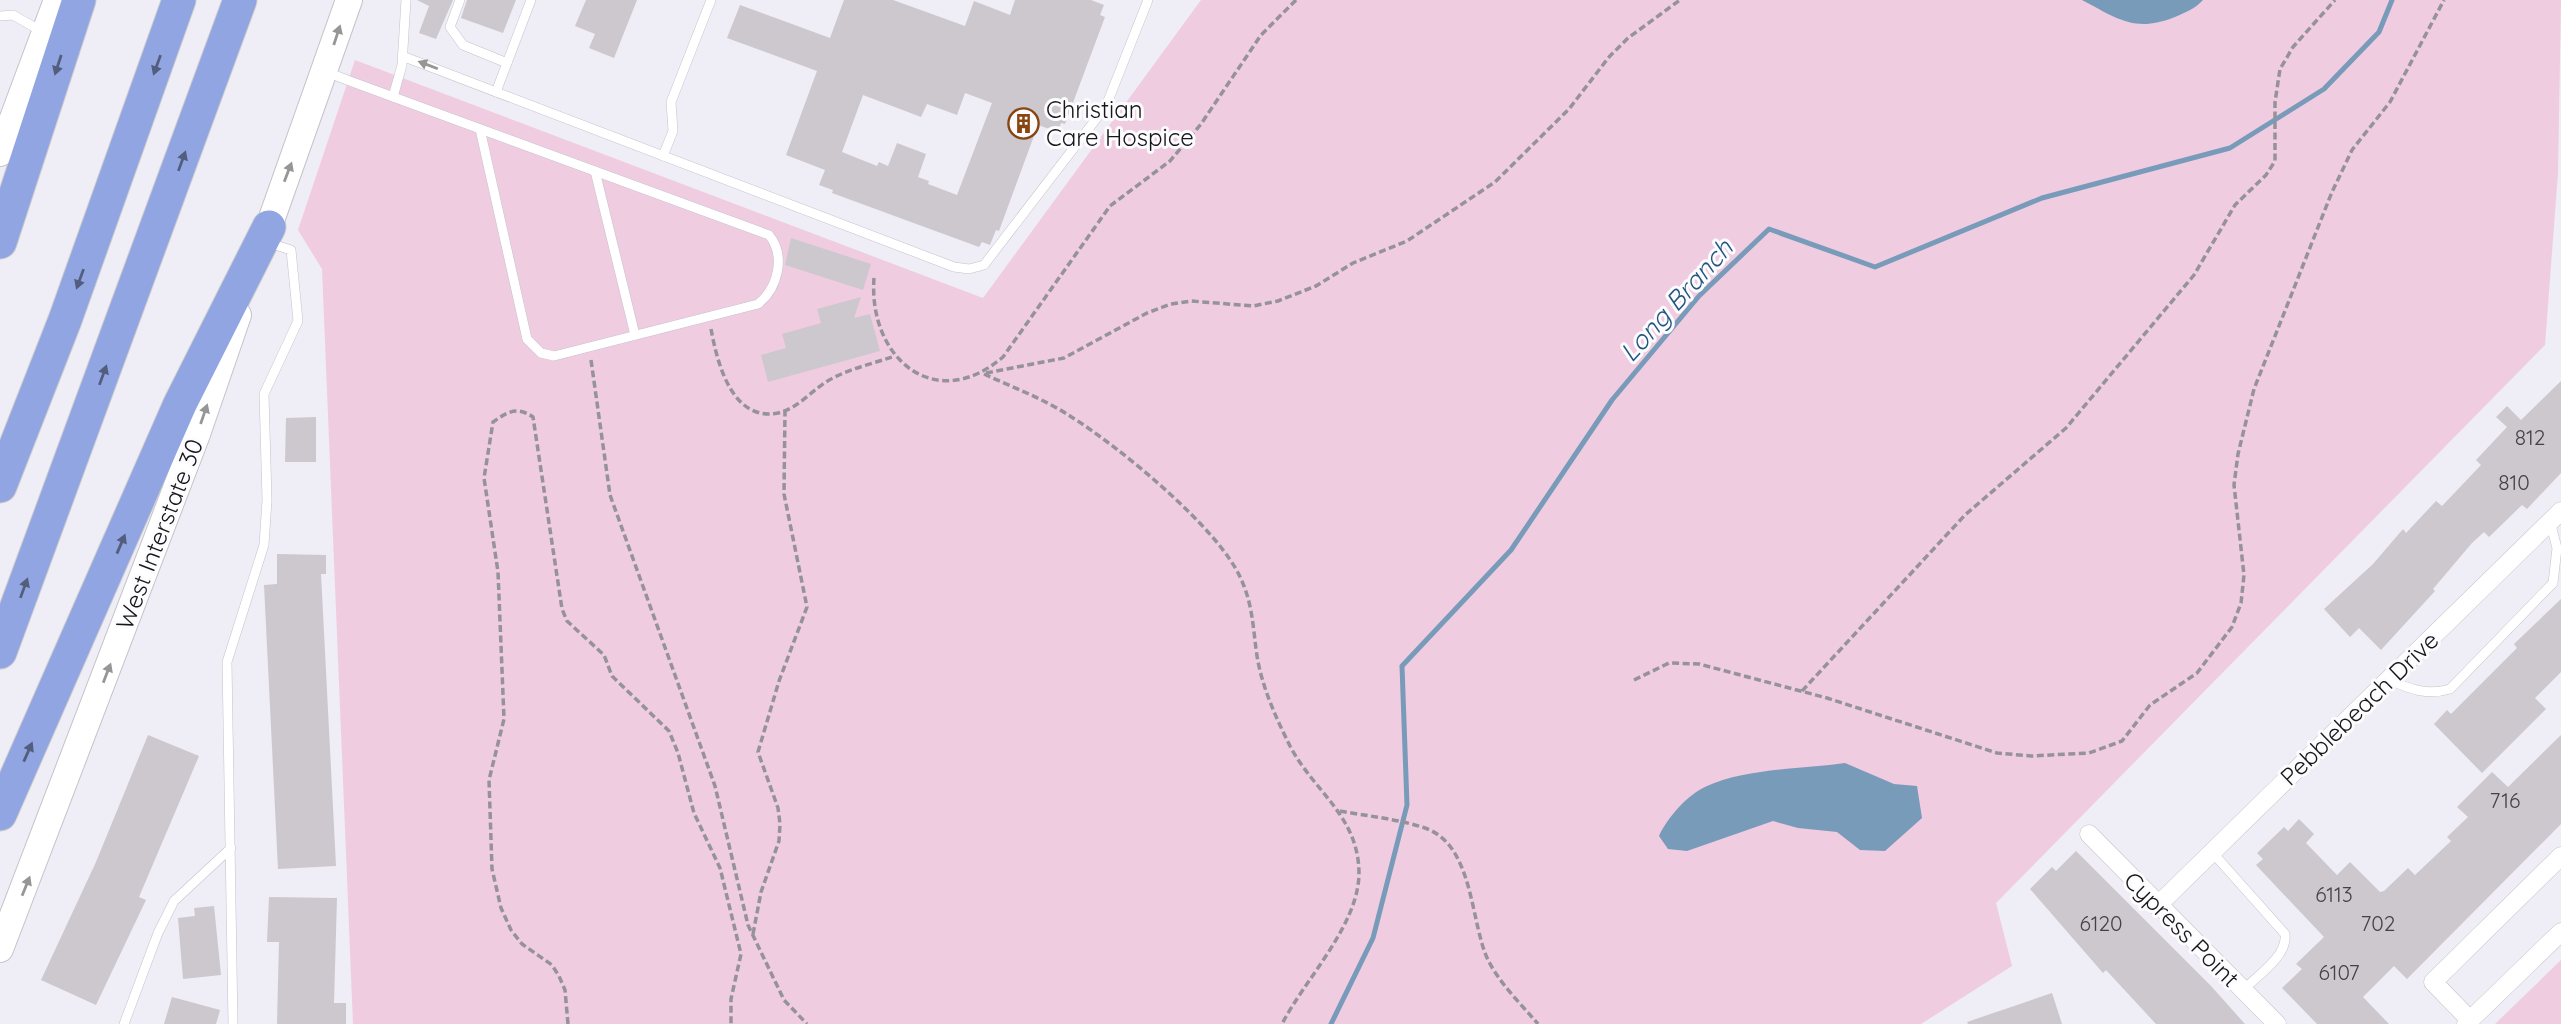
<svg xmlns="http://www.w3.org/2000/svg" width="2561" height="1024" font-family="Quicksand,sans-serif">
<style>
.green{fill:#f0cce1}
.water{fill:#789bb9}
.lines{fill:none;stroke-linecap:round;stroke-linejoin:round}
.stream{stroke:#789bb9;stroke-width:5}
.building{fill:#cdc8ce;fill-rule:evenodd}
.lane-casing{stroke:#c4c3ca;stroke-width:10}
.street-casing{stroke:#c4c3ca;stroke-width:19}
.secondary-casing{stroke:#c4c3ca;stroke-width:28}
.highway-casing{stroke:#ccc;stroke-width:35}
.path{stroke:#959399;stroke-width:3.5;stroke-dasharray:7 3.5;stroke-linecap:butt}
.lane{stroke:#fff;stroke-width:9}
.street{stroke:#fff;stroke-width:18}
.secondary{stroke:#fff;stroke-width:26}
.highway{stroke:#90a5e2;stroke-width:33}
.oneway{fill:#969697}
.oneway2{fill:#535d7d}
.labels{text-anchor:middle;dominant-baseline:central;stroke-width:6;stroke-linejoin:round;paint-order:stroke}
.number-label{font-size:21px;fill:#444246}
.poi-label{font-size:24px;fill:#161518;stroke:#fcfbfe;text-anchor:start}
.street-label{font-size:24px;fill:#161518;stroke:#fcfbfe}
.water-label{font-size:26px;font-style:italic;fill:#205680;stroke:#fcfbfe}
</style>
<rect width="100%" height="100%" fill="#efedf5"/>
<g class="green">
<polygon points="1201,0 2561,0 2558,173 2545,345 1996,903 2012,966 1921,1024 353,1024 322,269 298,230 355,60 983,298"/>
<polygon points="2561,960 2561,1024 2495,1024"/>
</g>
<g class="water">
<path d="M2082,0h121c-8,9 -17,12 -28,17 -40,16 -57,2 -93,-17z"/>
<path d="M1845,763l49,21 23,2 5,32 -37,33 -25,-1 -23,-18 -39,-4 -25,-7 -86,30 -19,-2 -9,-13c8,-18 29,-42 48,-50 39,-18 96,-17 138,-23z"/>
</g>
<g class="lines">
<polyline class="stream" points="1331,1024 1373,938 1407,805 1402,666 1511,550 1612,400 1699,296 1769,229 1875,267 2042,198 2230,148 2324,89 2379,32 2392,0"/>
</g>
<g class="building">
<polygon points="417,0 453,0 436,39 419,33 429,6"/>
<polygon points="467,0 516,0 503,33 461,18"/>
<polygon points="586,0 637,0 614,58 589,48 595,34 575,26"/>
<path d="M844,0h49l72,26 9,-25 36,14 5,-15h76l13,5 -4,10 5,2 -40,107 -4,-1 -3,9 -20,-7 -39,106 -3,-1 -6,15 -8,-3 -3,5 -147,-54 1,-3 -14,-5 6,-15 -39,-15 31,-84 -90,-33 13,-33 90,33zM965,93l27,10 -35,92 -29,-11 1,-3 -11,-4 8,-23 -29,-11 -9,23 -9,-4 -2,4 -35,-14 21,-57 58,22 6,-13 30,11z"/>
<polygon points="791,238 871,264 863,290 785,265"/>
<polygon points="861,297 854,318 870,314 880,351 768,382 761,355 786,348 782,334 821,323 817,309"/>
<polygon points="2561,381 2561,473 2527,509 2522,505 2489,537 2484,532 2472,543 2433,589 2435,591 2381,650 2359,628 2350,637 2324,609 2373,564 2403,529 2406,533 2436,501 2442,506 2481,465 2476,460 2507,427 2496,417 2507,406 2521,420"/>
<polygon points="316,417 316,462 285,462 286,418"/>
<polygon points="277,554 326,555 326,574 321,574 336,866 278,869 264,585 277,584"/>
<polygon points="2561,599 2561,672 2535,698 2546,709 2482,773 2434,724 2447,710 2451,714 2517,648 2514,644"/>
<polygon points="148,735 199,756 139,897 146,900 96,1005 41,980 96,862"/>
<polygon points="2561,735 2561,824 2407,979 2394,966 2363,997 2389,1024 2317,1024 2282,988 2302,969 2296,964 2324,937 2256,865 2263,859 2257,853 2284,827 2288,831 2299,819 2314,834 2306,843 2337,875 2350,862 2380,892 2384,891 2408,868 2415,875 2451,841 2447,837 2468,817 2457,807 2492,772 2508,787"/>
<polygon points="2076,851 2211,986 2245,1024 2156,1024 2106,970 2103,973 2030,889 2052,867 2056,871"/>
<polygon points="269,897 337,898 334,1003 346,1003 346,1024 277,1024 279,942 267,942"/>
<polygon points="214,906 221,975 183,979 178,918 195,916 194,908"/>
<polygon points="2052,993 2062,1024 1968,1024 1967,1022"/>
<polygon points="172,997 220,1010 216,1024 164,1024"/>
</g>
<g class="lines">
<defs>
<g id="lane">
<polyline points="460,0 450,27 463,45 507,63"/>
<polyline points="0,16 13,15 43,32"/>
<polyline points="402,56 954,267 969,269 984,265 1106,106 1148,0"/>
<path d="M327,72l20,8 422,155c17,21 9,53 -11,69l-204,52 -13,-3 -14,-14 -47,-210"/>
<polyline points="496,92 531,0"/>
<polyline points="393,97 402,65 406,0"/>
<polyline points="663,156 673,131 671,102 711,0"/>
<polyline points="595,171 635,335"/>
<path d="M2389,680c21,9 38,16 61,9l103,-106 4,-35 -7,-27"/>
<path d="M2212,852l73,82c3,22 -28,42 -42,56"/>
<polyline points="124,1024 158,933 174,901 231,848"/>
<polyline points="233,1024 227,662 264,545 267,500 264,394 298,321 291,250 269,243"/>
</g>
<g id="street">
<polyline points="2089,834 2277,1024"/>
<polyline points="2157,906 2561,511"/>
<polyline points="2470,1020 2433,982 2561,856"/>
<polyline points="2466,1024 2561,932"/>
</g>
<g id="secondary">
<polyline points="0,153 57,0"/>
<polyline points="262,246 349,0"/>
<polyline points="0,949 197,434 238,315"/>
</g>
<g id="highway">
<polyline points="0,242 79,0"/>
<polyline points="0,486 65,320 179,0"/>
<polyline points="0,652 240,0"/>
<polyline points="0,814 180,404 269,227"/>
</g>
</defs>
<use href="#lane" class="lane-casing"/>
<use href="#street" class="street-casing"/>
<use href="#secondary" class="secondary-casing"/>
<use href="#highway" class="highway-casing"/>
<g class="path">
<path d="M874,278c-6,80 61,137 129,79l107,-151 60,-45 31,-37 60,-89 35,-35"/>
<path d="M711,329c6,32 20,93 67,84 22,-5 36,-26 55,-35 19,-10 42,-15 62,-22"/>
<polyline points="591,360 610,495 715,786 748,925 784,1000 807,1024"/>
<polyline points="986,373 1064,358 1147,313 1171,304 1191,301 1253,306 1278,301 1316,286 1353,263 1407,241 1495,182 1569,109 1609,57 1628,38 1680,0"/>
<path d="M984,374c28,13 60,25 86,42 48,30 149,112 171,163 12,26 12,50 16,77 5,31 19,62 33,90 24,46 69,70 69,128 -1,52 -54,105 -77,150"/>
<polyline points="1634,680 1669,663 1699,664 1827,698 1997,753 2031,756 2089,753 2122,741 2150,705 2197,673 2232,627 2241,603 2244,575 2234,485 2238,454 2254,389 2332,192 2352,150 2390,102 2444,0"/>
<polyline points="1802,691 1965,515 2066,428 2194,275 2235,205 2266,175 2275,161 2275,102 2280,69 2293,47 2335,0"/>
<path d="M1340,811c27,5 58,8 85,17 49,17 45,94 63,132 12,24 33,44 50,64"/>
<polyline points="753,934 761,892 779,841 780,824 778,808 758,752 779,681 807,607 784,494 785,410"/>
<path d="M568,1024l-3,-34 -6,-14 -7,-11 -30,-21 -11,-14 -10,-22 -9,-39 -3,-89 15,-61 -6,-147 -14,-94 9,-56c14,-10 24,-16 40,-5l29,192 5,12 37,34 8,21 57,55 9,22 16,60 26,55 21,86 -10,45v25"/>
</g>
<use href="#lane" class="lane"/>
<use href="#street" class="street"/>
<use href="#secondary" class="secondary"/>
<use href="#highway" class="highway"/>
</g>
<defs><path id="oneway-solid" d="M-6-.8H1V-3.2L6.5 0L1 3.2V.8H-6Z" transform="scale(1.75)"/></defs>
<g class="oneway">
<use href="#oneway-solid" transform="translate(337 35) rotate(-72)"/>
<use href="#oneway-solid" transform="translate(428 65) rotate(-159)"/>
<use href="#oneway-solid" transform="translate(288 172) rotate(-69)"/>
<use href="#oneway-solid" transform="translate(204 414) rotate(-71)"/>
<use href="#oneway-solid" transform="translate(107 673) rotate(-69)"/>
<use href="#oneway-solid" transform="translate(26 886) rotate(-68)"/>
</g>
<g class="oneway2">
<use href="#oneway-solid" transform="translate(58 65) rotate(108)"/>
<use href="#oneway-solid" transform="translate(157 65) rotate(110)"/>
<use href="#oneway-solid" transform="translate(182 161) rotate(-70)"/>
<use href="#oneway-solid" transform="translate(80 279) rotate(110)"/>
<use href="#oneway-solid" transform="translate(103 375) rotate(-70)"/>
<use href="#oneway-solid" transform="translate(121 544) rotate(-67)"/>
<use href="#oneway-solid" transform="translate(24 588) rotate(-70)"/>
<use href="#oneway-solid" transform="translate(28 752) rotate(-66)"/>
</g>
<defs>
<symbol id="building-ring" viewBox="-11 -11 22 22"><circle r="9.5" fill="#fcfbfe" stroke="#864511" stroke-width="1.5"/><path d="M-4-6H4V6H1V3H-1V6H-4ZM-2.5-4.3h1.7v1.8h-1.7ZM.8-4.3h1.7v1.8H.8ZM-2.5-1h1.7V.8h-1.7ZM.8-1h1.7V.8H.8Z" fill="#864511"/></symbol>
</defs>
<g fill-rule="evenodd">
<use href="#building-ring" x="1006" y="106" width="35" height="35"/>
</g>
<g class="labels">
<g class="number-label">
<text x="2530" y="437">812</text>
<text x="2514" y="482">810</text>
<text x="2505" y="800">716</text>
<text x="2334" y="894">6113</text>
<text x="2101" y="923">6120</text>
<text x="2378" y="923">702</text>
<text x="2339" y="972">6107</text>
</g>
<g class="poi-label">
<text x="1046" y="109">Christian<tspan x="1046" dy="28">Care Hospice</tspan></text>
</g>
<g class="street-label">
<text transform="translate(159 534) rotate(-69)">West Interstate 30</text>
<text transform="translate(2359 708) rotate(-44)">Pebblebeach Drive</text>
<text transform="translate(2182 929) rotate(45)">Cypress Point</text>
</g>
<g class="water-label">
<text transform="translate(1676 300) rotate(-48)">Long Branch</text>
</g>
</g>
</svg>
